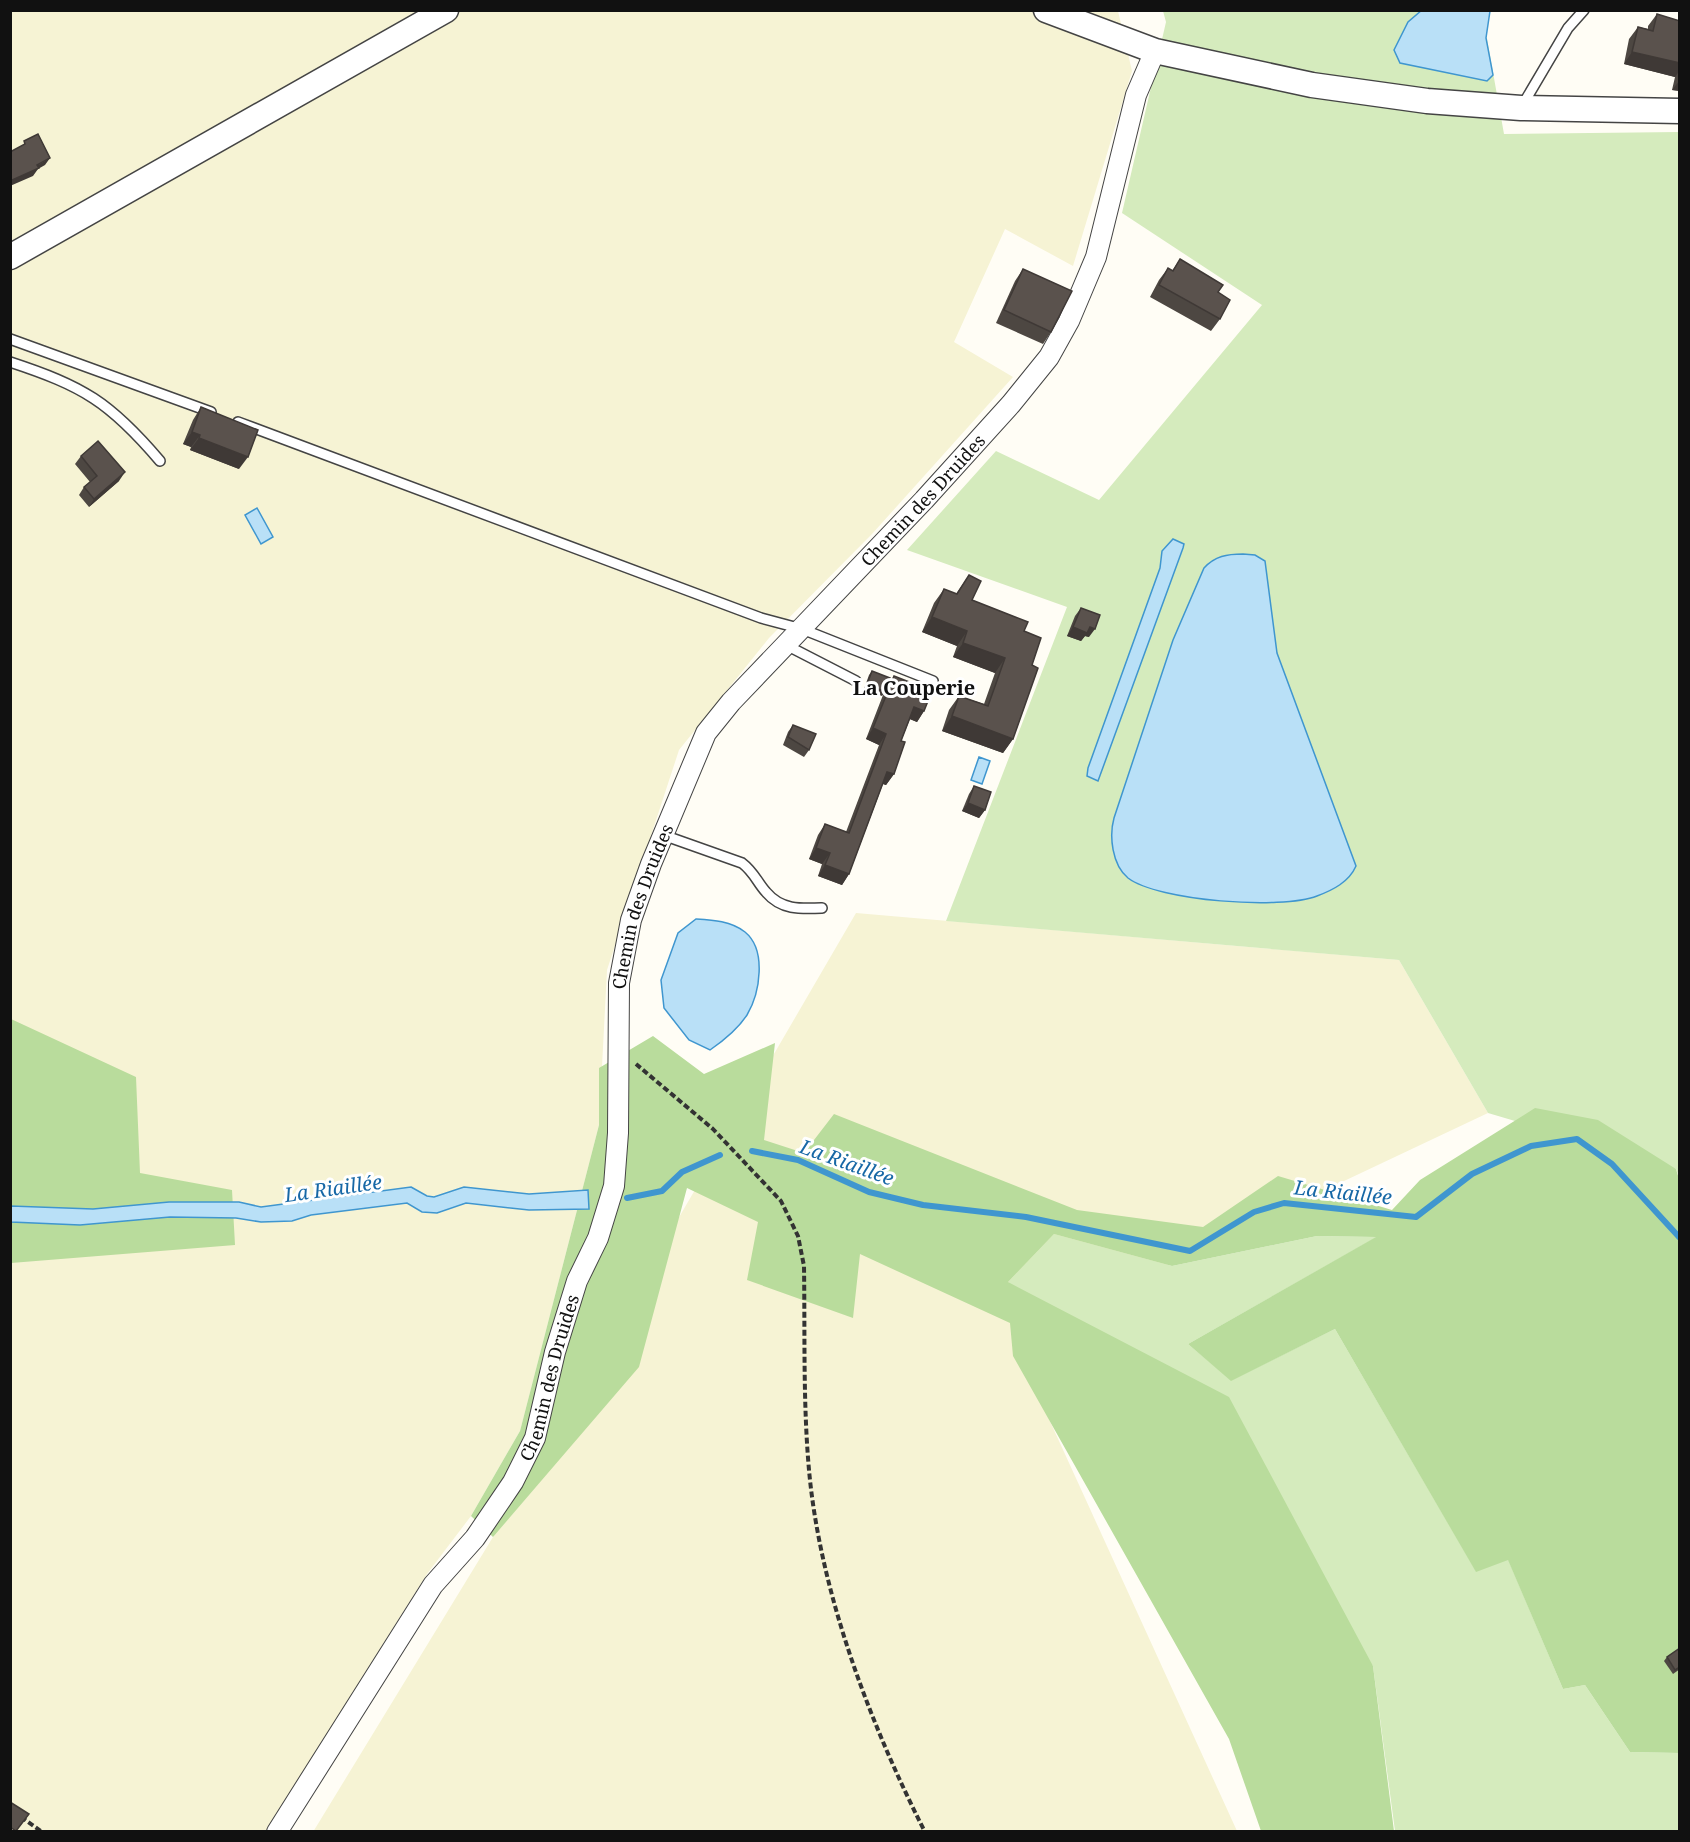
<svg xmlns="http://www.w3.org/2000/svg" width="1690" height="1842" font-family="'Noto Serif',serif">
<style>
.farmland{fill:#f6f3d4}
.green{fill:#d5ebbd}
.forest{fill:#b9dc9c}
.water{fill:#b9e0f7;stroke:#3f96cf;stroke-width:1.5}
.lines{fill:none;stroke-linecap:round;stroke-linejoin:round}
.stream{stroke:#3f96cf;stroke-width:6}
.service-casing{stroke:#444;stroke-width:12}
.minor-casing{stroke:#444;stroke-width:22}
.tertiary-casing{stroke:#444;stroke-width:27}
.path{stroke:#333;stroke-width:4;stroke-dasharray:6 3;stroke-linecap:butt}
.service{stroke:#fff;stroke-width:9}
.minor{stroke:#fff;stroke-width:20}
.tertiary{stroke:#fff;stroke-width:24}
.wall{fill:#4d4742}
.shaded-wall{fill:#3f3936}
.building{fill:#5a524d;stroke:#3f3936;stroke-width:1.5}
.labels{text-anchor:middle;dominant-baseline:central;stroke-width:6;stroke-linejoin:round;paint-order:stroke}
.street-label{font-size:18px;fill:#111;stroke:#fff}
.neighbourhood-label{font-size:20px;font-weight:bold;fill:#111;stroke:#fff}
.water-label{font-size:20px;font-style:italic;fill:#1768a6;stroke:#fff}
</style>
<rect width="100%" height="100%" fill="#fffdf5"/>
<g class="farmland">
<polygon points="11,11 1118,11 1132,71 1073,266 1005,229 954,342 1013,377 872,534 769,638 679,750 607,970 599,1125 520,1431 471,1516 427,1574 266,1831 11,1832"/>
<polygon points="856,913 1399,960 1488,1113 1012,1338 1237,1831 313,1832 493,1537"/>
</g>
<g class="green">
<polygon points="1163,11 1482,11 1504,134 1679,132 1679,1177 1676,1169 1488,1113 1399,960 946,921 1067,607 907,550 996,451 1099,500 1262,305 1122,213 1166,22"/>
<polygon points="1054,1234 1172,1266 1317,1236 1377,1237 1188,1344 1231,1380 1335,1329 1476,1571 1508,1559 1563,1689 1585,1685 1630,1752 1679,1753 1679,1831 1395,1831 1373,1666 1008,1282"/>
</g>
<g class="forest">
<polygon points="11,1019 136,1077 140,1173 232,1190 235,1245 11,1263"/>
<polygon points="653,1036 704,1074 775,1043 764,1140 804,1153 834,1114 1077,1210 1203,1227 1278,1176 1392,1210 1420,1180 1535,1108 1598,1120 1676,1169 1679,1179 1679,1753 1630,1752 1585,1685 1563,1689 1508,1560 1476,1572 1335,1329 1231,1381 1188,1344 1376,1237 1317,1236 1172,1266 1054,1234 1008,1282 1229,1397 1373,1666 1394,1831 1261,1831 1229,1739 1013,1356 1010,1323 860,1254 853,1318 747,1280 758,1222 687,1188 639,1367 493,1537 471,1516 520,1431 599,1125 599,1068"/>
</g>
<g class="water">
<polygon points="1422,10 1490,11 1486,38 1493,75 1487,81 1400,63 1394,50 1408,22"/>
<polygon points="257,508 273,537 261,544 245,515"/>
<polygon points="1173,539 1184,544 1183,548 1098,781 1087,776 1088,768 1160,568 1162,551"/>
<path d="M1243,554l12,1 10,6 12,92 79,213c-7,16 -23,24 -39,30 -35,14 -159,5 -189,-18 -16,-13 -19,-42 -14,-60l59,-178 31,-72c11,-12 23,-14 39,-14z"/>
<polygon points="979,757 990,761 982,784 971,780"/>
<path d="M696,919c17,1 35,2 49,13 22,18 15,61 2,83 -9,14 -24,26 -37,35l-21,-10 -25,-32 -3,-28 17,-47z"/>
<polygon points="411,1187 427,1196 434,1197 464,1187 529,1194 588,1190 589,1209 529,1210 466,1203 437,1213 422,1212 407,1203 311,1215 292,1221 261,1222 236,1218 170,1217 80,1225 11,1222 11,1206 93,1209 169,1202 239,1202 261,1207"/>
</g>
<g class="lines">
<g class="stream">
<polyline points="752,1151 798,1160 869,1192 923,1205 1026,1217 1190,1251 1254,1212 1284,1203 1416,1217 1472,1174 1531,1146 1577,1139 1612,1164 1680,1238"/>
<polyline points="627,1198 662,1191 682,1172 720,1155"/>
</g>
<defs>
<g id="service">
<polyline points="1522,106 1568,28 1584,10"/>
<polyline points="10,339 211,412"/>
<path d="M10,362c73,24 100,40 150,99"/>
<polyline points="238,422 761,618 802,629 933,681"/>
<polyline points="786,645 856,681"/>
<path d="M663,835l79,28c12,9 15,19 24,29 15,18 34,17 56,16"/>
</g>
<g id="minor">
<path id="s1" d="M277,1832l156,-247 42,-47 38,-56 22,-44 20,-86 22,-71 21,-43 16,-52 4,-53 1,-150 12,-63 20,-56 55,-131 25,-31 193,-202 87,-96 38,-47 20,-36 27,-64 40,-162 19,-44"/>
</g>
<g id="tertiary">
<polyline points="1046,10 1155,51 1312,85 1427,101 1521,108 1680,111"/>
<polyline points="10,257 446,10"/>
</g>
</defs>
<use href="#service" class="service-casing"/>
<use href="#minor" class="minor-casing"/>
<use href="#tertiary" class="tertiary-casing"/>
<g class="path">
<path d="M636,1064l77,65 68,72 17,35 6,30c1,68 -1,137 5,204 11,122 61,254 116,362"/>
<polyline points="21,1817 42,1832"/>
</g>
<use href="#service" class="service"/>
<use href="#minor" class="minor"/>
<use href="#tertiary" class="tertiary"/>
</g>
<g class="wall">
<polygon points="1657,14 1680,21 1680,91 1672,90 1675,77 1624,64 1629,39 1638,27 1648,29 1648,26"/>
<polygon points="1180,259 1218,292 1220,319 1211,331 1150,297 1159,280 1168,268 1172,271"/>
<polygon points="1023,269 1051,332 1043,344 996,323 1015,281"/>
<polygon points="201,407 239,469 190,450 191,447 183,444 193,420"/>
<polygon points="81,456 119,481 89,507 79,495 84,487 90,482 75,464"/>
<polygon points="969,575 972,600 1024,631 1032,665 1013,739 1003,753 942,731 949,710 959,696 984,704 995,673 953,657 957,646 922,632 934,603 944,589 956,594"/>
<polygon points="1081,608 1089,637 1085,636 1081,641 1067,636 1075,616"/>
<polygon points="872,671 889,683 894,676 924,711 917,722 910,719 901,741 894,774 886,785 883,784 849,874 842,885 818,876 822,864 809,859 818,835 825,824 846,832 879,745 866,739 883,695 864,689 869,675"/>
<polygon points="793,725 809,750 804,757 783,745 788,732"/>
<polygon points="974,786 985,810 979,818 962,811 969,794"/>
<polygon points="1680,1648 1680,1669 1673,1674 1664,1661 1667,1657"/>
</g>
<g class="shaded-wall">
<polygon points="1632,52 1680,63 1680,70 1675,77 1624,64"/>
<polygon points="1680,80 1680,91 1672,90"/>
<polygon points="50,158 45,165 38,169 33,176 10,186 10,181"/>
<polygon points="192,432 200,435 191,447 183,444"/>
<polygon points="199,438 248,457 239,469 190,450"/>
<polygon points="125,472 119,481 89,507 94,499"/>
<polygon points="932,617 967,631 957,646 922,632"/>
<polygon points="1073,627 1090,627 1095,629 1089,637 1085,636 1081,641 1067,636"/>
<polygon points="963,643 1005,658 995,673 953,657"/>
<polygon points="867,684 885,692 882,696 864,689"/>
<polygon points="914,707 924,711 917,722 907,718"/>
<polygon points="952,716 1013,739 1003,753 942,731"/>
<polygon points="873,728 886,734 879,745 866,739"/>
<polygon points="887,772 894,774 886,785 880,783"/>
<polygon points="968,803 985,810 979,818 962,811"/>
<polygon points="816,848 830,853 822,864 809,859"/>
<polygon points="825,865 849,874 842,885 818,876"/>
</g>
<g class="building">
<polygon points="1657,14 1680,21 1680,63 1632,52 1638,27 1653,31"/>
<polygon points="38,134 50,158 37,165 39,168 10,181 10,152 25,144 24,141"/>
<polygon points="1180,259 1223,285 1218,292 1230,300 1220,319 1159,285 1168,268 1173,271"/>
<polygon points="1023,269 1072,291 1051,332 1004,310"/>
<polygon points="201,407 258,430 248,457 199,438 200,435 192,432"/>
<polygon points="98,441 125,472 94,499 84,487 97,476 81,456"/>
<polygon points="969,575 981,581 972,600 1028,622 1024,631 1041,638 1032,665 1038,668 1013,739 952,716 959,696 988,706 1005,658 963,643 967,631 932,617 944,589 957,594"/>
<polygon points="1081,608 1100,615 1095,629 1090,627 1087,633 1073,627"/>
<polygon points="872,671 890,678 885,692 867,684"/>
<polygon points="894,676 932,691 924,711 914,707 901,741 905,742 894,774 887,772 849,874 825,865 830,853 816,848 825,824 849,833 886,734 873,728"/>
<polygon points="793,725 816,734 809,750 788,737"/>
<polygon points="974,786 991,792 985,810 968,803"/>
<polygon points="1680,1648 1680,1667 1675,1670 1667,1657"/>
<polygon points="10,1802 29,1814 16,1831 10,1827"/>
</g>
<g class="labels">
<g class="street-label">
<text stroke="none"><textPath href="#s1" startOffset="1524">Chemin des Druides</textPath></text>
<text stroke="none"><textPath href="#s1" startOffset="1020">Chemin des Druides</textPath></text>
<text stroke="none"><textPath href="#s1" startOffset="534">Chemin des Druides</textPath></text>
</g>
<g class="neighbourhood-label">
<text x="914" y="687">La Couperie</text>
</g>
<g class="water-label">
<text transform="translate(847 1162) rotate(20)">La Riaillée</text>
<text transform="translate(333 1188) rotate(-8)">La Riaillée</text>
<text transform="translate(1343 1192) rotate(6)">La Riaillée</text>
</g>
</g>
<rect width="1690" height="1842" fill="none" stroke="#111111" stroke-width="24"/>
</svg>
